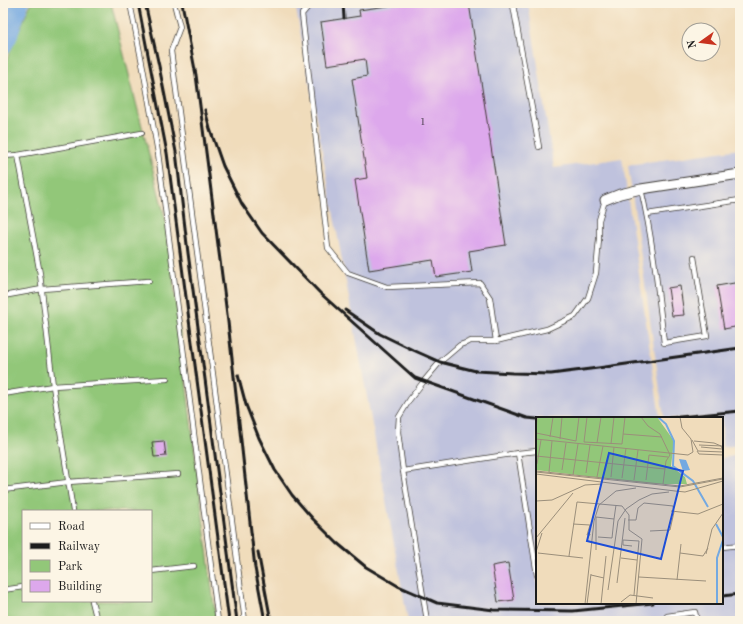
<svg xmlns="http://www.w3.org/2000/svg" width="743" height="624" font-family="'Old Standard TT',serif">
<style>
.industrial{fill:#bfc2dd}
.green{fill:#92c779;stroke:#57724a;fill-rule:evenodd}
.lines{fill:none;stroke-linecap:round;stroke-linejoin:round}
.river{stroke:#74a9e1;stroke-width:18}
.building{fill:#dda8ec}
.service-casing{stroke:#3c3934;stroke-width:6}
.minor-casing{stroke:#3c3934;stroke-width:11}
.service{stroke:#fff;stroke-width:4.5}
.minor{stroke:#fff;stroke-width:9}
.rail{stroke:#1c1c1c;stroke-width:3}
.labels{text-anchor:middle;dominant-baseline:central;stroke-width:3;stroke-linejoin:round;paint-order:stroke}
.number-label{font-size:10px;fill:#4c3f50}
.inset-river{fill:none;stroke:#74a9e1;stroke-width:2}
.inset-road{fill:none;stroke:#9b8f7b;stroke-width:1}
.view{fill:#1d4ed8;fill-opacity:0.15;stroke:#1d4ed8;stroke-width:2}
.inset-edge{fill:none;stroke:#1c1c1c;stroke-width:2}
</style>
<rect width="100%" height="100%" fill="#fcf5e5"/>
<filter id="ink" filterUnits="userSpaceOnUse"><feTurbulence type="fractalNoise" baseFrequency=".025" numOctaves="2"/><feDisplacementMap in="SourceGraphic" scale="8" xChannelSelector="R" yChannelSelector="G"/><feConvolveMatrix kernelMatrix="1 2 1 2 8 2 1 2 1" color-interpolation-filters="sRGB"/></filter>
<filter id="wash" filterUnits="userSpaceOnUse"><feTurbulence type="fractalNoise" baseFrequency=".012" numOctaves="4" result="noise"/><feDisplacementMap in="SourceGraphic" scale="16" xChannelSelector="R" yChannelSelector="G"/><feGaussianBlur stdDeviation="0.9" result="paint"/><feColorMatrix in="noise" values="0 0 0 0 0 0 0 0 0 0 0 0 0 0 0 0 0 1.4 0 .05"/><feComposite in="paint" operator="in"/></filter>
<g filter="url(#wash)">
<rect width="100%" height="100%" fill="#f0dcbb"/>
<g class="industrial">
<polygon points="295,3 528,3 554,168 622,158 660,418 537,418 537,603 722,603 722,458 740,455 740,621 408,621"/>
<polygon points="740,149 740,445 722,447 722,418 664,418 628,165"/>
</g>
<path class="green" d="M31,3h80l55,219 50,399h-213v-553zM23,511h128v90h-128z"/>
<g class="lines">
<polyline class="river" points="3,46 8,37 20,3"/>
</g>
<g id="blocks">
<g class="building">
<polygon points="408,3 469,3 506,245 469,251 472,272 436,277 433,260 369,270 355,180 367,178 352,79 367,76 365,59 327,65 321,22 360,16 359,10"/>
<polygon points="740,282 740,326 724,329 717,286"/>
<polygon points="680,286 684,315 672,316 668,288"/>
<polygon points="164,441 166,456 154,457 152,442"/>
<polygon points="508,563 514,600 498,602 492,566"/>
</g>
</g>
</g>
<g filter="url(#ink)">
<use href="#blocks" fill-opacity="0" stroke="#3c3934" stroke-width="1"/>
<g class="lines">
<defs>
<g id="service">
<polyline points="130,3 143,68 158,153 218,621"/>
<polyline points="174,3 180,27 171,51 245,621"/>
<polyline points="311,3 302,14 328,248 348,273 387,287 480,283 490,298 496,341"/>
<polyline points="511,3 513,5 539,147"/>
<polyline points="18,155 40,274 53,386 73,511"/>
<polyline points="3,156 18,155 142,133"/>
<path d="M641,189c12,51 17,102 23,154l43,-7 -13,-79"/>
<polyline points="647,214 740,200"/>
<polyline points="3,296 42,289 149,281"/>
<polyline points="3,394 53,386 167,379"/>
<polyline points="518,453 537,451"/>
<polyline points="403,471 518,453 537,575"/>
<polyline points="3,490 68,482 178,474"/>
<polyline points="722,547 740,545"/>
<polyline points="151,571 194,566"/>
<polyline points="3,590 23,587"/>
<polyline points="92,601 97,621"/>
<polyline points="427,621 403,471 398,432 399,417 410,399 424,381 440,362 460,345 471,341 496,341 547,329 575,316 588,298 596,273 599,239 599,220 605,200"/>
<polyline points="667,621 667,616 695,612 697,621"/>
</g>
<polyline id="minor" points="605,200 620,194 641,189 740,174"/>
</defs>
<use href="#service" class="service-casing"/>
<use href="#minor" class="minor-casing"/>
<use href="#service" class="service"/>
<use href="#minor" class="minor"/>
<g class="rail">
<polyline points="138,3 167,153 193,350 229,621"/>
<polyline points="145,3 159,66 176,152 188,253 201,349 237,621"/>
<polyline points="182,3 196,75 228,322 255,568 265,621"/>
<polyline points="343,3 344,18"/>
<polyline points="205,110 210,129 223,166 242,204 262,233 320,293 415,378 527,418 537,419"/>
<polyline points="345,310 380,334 413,350 440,362 476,371 513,373 551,374 598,368 740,348"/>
<polyline points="238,375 246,405 259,438 275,470 292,495 313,519 337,543 366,567 398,586 437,603 494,610 573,611 653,603"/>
<polyline points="669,418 740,411"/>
<polyline points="258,552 271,621"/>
<polyline points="722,596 740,594"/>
</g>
</g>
</g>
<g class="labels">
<g class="number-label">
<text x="423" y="122">1</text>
</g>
</g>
<g transform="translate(536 417)">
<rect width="187" height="187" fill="#f0dcbb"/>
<path d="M0,0h121l17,24 -3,25 14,11 2,7h-35l-116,-14z" fill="#92c779"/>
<path d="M143,42l7,1 4,10 -7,1z" fill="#74a9e1"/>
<path class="inset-river" d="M122,0l8,7 8,17 -1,25 20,15 15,26M180,107l7,13M181,187v-46l6,-18"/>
<path class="inset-road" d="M51,0l-3,25 38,2 3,-27M105,0l7,9 12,8 10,21 -4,6 -3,23M0,16l40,8 3,-24M0,16l1,-16M87,17l39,3M14,20l3,-20M0,22l152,16 5,-3 -2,-13 -9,-11 -2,-11M24,22l2,-22M156,23l6,11 25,1M158,24l20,2 7,3 2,4M61,26l4,-26M75,27l3,-27M163,28l24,1M165,30l21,2M161,34l2,3 24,1M0,39l129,13M1,47l4,-24M26,53l4,-27M0,54l144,15 43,-8M0,55l144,15 43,-8M13,55l3,-31M50,56l4,-28M0,57l139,17 10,1 38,-11M37,58l5,-31M61,60l6,-31M75,60l3,-30M86,61l4,-30M98,63l4,-30M110,63l3,-25 19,2M0,84l16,-1 33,-15 17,-1M135,94l27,3 25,-10M92,103h8l2,-12 6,-5 29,3 1,6 -4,18 -20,1M37,107l17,1 -3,10h3l-1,-3M62,120l14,1 2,-19M0,121l37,-45M96,129l-9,-1v-5l16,1M60,133v-33l18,2 2,-14M0,135l6,-19M2,136l45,5M144,136l23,3 5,-8M170,137l6,-25 11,-16M33,139l8,-54 45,4 7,9v15l13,9 -6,65M85,141l16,2M55,158l13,3M103,160l67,4M141,163l4,-36M81,166l8,-65M72,173l10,-69 8,-12 13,-9 13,-6 17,-2M98,178l5,-54M85,185l9,-7 23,3M49,187l9,-83 5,-16 17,-14 20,-3M51,187l4,-30M65,187l5,-48"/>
<path class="view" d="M73,36l74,18 -22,88 -74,-18z"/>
<rect width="187" height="187" class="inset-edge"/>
</g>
<rect width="743" height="624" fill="none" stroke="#fcf5e5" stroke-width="16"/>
<rect x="22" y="510" width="130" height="92" fill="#fcf5e5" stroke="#a29e95"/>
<rect x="30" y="523" width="20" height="6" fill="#ffffff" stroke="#a29e95"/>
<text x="58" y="530" font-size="12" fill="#1c1c1c">Road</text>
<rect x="30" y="543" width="20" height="6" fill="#1c1c1c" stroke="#a29e95"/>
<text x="58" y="550" font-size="12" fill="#1c1c1c">Railway</text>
<rect x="30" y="560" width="20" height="12" fill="#92c779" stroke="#a29e95"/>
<text x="58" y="570" font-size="12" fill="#1c1c1c">Park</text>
<rect x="30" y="580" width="20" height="12" fill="#dda8ec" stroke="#a29e95"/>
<text x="58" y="590" font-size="12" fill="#1c1c1c">Building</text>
<g transform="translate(701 42) rotate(256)"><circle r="19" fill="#fcf5e5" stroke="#a29e95"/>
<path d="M0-3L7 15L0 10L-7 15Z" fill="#c8321e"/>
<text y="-6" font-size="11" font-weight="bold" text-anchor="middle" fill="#1c1c1c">N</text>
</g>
</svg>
